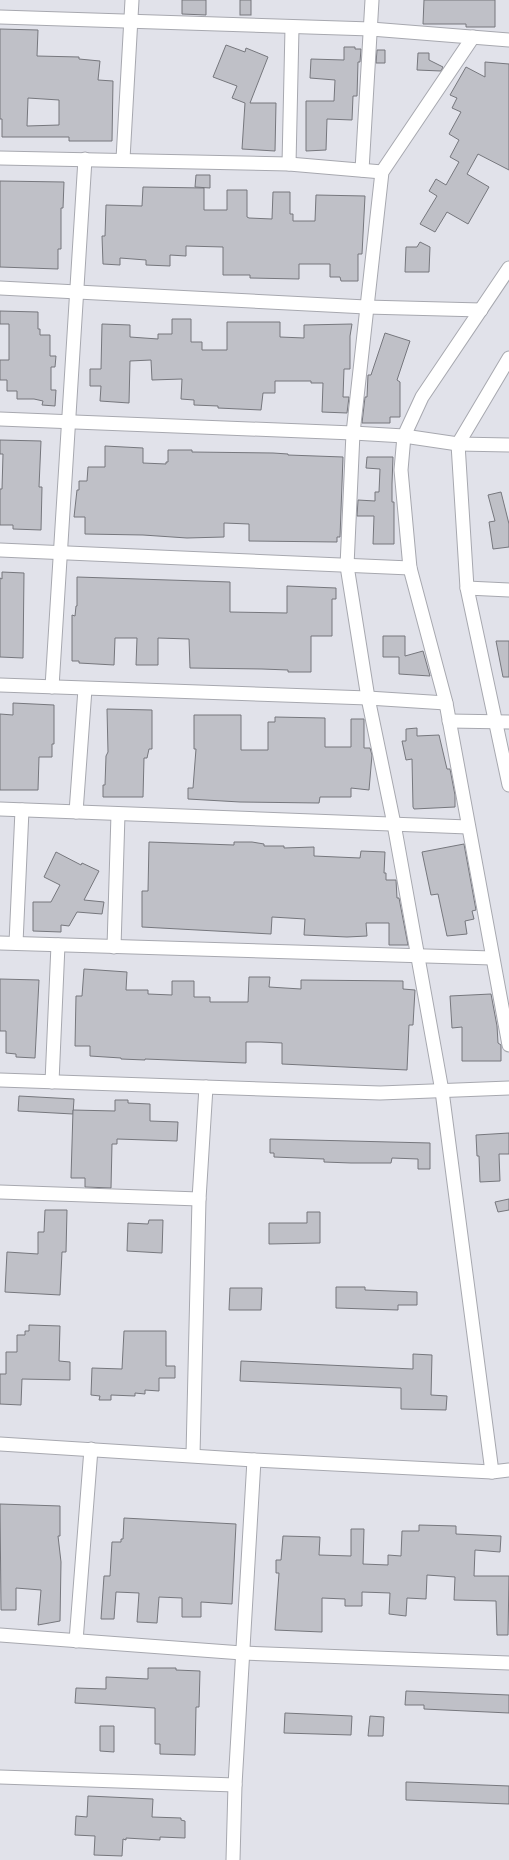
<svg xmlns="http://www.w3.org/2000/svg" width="509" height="1860" font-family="'Golos Text',sans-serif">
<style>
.building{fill:#bfc0c7;stroke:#76777d;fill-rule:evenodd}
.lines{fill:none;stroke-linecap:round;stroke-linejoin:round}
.street-casing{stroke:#a7a8af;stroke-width:15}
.street{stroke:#fff;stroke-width:13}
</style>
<rect width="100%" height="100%" fill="#e1e2ea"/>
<g class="building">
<polygon points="182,0 206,0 206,15 182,14"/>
<rect x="240" y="0" width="11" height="15"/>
<polygon points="424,0 495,0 495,27 466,27 466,24 423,24"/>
<path d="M0,29l38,1 -1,26 42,1v2l21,2 -2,19 15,1 -1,60h-43v-4h-67v-18h-2zM28,98l31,2v25l-32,1z"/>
<polygon points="226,45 245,52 246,48 268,57 250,103 276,103 275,151 242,149 245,103 232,98 237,86 213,77"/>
<polygon points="344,47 355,47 355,49 361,49 360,62 358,62 357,96 353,96 352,120 327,119 326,150 306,151 306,101 334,101 335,80 310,78 311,59 344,60"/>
<polygon points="377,50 385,50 385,63 376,63"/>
<polygon points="418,53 429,53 429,60 443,67 441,71 417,70"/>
<polygon points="485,62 509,64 509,170 478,154 467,174 489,187 468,224 447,212 435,232 420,224 437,196 429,191 436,179 446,185 459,162 450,157 459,140 449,134 461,112 452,108 457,98 450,95 466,67 485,77"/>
<polygon points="196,175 210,175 210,188 195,187"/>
<polygon points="0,181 64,182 63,208 61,208 61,249 58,249 58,269 0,267"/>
<polygon points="143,187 204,188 204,210 227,210 227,190 247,190 247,217 249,218 272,219 273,192 290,192 290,214 293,214 293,221 315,221 316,195 365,196 362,254 358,254 358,281 341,281 340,277 330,277 330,264 299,264 299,279 250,278 250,275 223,275 223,247 186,246 186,256 170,255 170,266 146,265 146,260 120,258 120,265 103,264 102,236 105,236 106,205 142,206"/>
<polygon points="420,242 430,247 429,272 405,272 406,247 417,247"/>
<polygon points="0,311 38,312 38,329 40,329 40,335 50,335 50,356 56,356 55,367 51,367 51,390 56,390 55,406 42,405 43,401 34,399 17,399 17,391 7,391 7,380 0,380 0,360 9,360 9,324 0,324"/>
<polygon points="172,319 191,319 191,342 202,342 202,350 227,350 227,322 280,322 280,337 304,338 304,325 352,324 350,336 350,369 344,369 343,397 349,397 347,413 322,412 323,383 311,383 311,381 275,381 275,393 263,393 261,410 218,408 218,406 194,405 194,400 181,399 182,379 152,380 151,360 130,361 129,403 100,401 101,386 90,386 90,369 101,369 102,324 130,325 130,337 158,339 158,334 172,334"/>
<polygon points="385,333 410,341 397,380 400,382 400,417 390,417 390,423 362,423 365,397 367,397 368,375 371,375"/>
<polygon points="0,440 41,441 39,487 42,487 41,530 13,529 13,525 0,525 0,489 2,489 3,454 0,454"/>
<polygon points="105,446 143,448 143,463 166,464 166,462 168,462 168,450 192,450 192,452 273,453 288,454 288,455 343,457 340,537 337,537 337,542 249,541 249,524 224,523 224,537 187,538 143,535 85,534 85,517 74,517 77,490 79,490 79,481 87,481 88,467 105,467"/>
<polygon points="367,457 393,457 392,484 392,502 394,502 394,544 373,544 374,516 357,516 358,500 375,501 375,492 379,492 380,469 366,468"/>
<polygon points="501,492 509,524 509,547 493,549 489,522 495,521 488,495"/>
<polygon points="2,572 24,573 23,658 0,657 0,578 2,579"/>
<polygon points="77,577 230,582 230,612 287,613 287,586 336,588 336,599 332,599 332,636 311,636 311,672 288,672 288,670 262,669 190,668 189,639 158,638 158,665 136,665 137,638 115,638 114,665 79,663 79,661 72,661 72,615 75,616 76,606 77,606"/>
<polygon points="383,636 405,636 405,656 423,651 430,676 399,674 399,657 383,657"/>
<polygon points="496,641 509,641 509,677 503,677"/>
<polygon points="13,703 54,705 54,744 52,744 52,757 39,757 38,790 0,790 0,714 13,715"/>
<polygon points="107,709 152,710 152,749 149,749 147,758 144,758 143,797 103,797 103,785 105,785 106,756 108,752"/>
<polygon points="194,715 241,715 241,750 268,750 268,722 275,722 275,717 325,718 325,747 351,747 351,719 364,719 364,748 370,748 372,755 369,790 351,788 351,797 320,797 319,803 240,802 188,799 188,788 193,788 196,749 194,749"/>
<polygon points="417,728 417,736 439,735 447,769 450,769 455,795 455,807 414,809 413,807 412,759 406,760 402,741 406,741 406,729"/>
<polygon points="149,842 234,845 234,842 252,842 264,844 264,846 284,846 284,848 314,847 314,856 360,858 361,851 385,852 384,873 386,873 386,880 396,880 397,898 399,898 408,945 389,945 389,923 366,923 367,936 347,937 304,935 305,919 272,917 271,934 142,927 142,891 148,891"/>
<polygon points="464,844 476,910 472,911 474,919 465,921 467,934 447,936 438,894 431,895 422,852"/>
<polygon points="56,852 81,865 82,863 99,871 84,900 104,902 102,914 77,912 69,926 61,925 61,932 33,931 33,902 51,902 60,885 44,877"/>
<polygon points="84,969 127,972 126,990 148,990 148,994 172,995 172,981 194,981 194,997 210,997 210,1002 248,1002 249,977 270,977 269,987 301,989 301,980 403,981 403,989 415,990 413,1025 409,1025 407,1070 282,1064 282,1043 261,1042 246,1042 246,1063 145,1059 145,1060 121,1059 121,1058 90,1056 90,1046 75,1046 76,996 82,996"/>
<polygon points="0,979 39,980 35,1058 16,1057 16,1054 6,1053 6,1031 0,1031"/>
<polygon points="491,994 497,1026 498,1043 501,1045 501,1061 462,1061 462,1027 452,1028 450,996"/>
<polygon points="19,1096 74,1099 73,1114 18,1111"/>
<polygon points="115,1100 128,1100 128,1103 150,1104 150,1121 178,1122 177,1141 117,1139 117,1144 112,1144 111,1188 85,1187 85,1178 71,1178 73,1110 115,1111"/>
<polygon points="509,1133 509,1154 499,1154 500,1181 480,1182 479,1156 477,1156 476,1135"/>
<polygon points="270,1139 430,1143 430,1169 418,1169 418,1159 392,1158 391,1163 351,1163 324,1162 324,1159 274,1157 274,1153 270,1153"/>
<polygon points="509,1199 509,1210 498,1212 495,1202"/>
<polygon points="45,1210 67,1210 66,1252 62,1252 60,1295 5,1292 7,1252 38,1254 38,1232 44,1232"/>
<polygon points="307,1212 320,1212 320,1243 269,1244 269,1223 307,1223"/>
<polygon points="149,1220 163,1220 162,1253 127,1251 128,1223 148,1224"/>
<polygon points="336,1287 365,1287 365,1290 417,1292 417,1305 398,1305 398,1310 336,1308"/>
<polygon points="230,1288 262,1288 261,1310 229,1310"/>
<polygon points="29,1325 60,1326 59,1361 70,1362 70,1380 22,1379 21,1405 0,1404 0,1374 6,1374 6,1352 17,1352 17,1335 25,1335 25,1331 29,1331"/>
<polygon points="124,1331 166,1331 166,1366 175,1366 175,1378 159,1378 159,1391 145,1390 145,1394 135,1393 135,1396 111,1395 111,1400 99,1400 100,1396 91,1395 92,1368 122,1369"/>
<polygon points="413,1354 432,1355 431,1395 447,1396 446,1410 401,1409 401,1388 240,1381 241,1361 413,1369"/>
<polygon points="0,1504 60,1506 60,1536 58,1536 61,1562 60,1621 38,1625 41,1590 16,1588 16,1610 1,1610"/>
<polygon points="124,1518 236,1524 232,1604 201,1602 201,1617 182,1617 182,1598 159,1597 157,1623 137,1622 139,1593 116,1592 114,1619 101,1619 104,1576 110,1576 112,1542 121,1542 121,1539 123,1539"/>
<polygon points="419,1525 456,1526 456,1534 501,1536 500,1552 475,1550 474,1576 509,1576 508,1635 497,1635 496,1601 454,1600 455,1577 427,1575 426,1599 407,1598 406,1616 389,1614 390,1593 362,1592 362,1606 345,1606 345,1599 322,1598 322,1632 275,1630 279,1573 276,1573 276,1560 281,1560 283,1536 320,1537 319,1555 351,1556 351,1529 364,1529 363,1564 388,1565 388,1555 401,1556 402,1531 419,1531"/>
<polygon points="148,1668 176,1668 176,1670 200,1671 199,1707 196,1707 195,1755 160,1754 160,1744 155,1744 155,1708 75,1703 76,1688 106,1689 106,1677 148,1679"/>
<polygon points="406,1691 509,1695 509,1713 424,1709 424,1705 405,1705"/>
<polygon points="285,1713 352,1716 351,1735 284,1733"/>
<polygon points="370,1716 384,1717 383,1736 368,1736"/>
<polygon points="100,1726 114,1726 114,1752 100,1751"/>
<polygon points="406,1782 509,1786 509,1804 406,1800"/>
<polygon points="88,1796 153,1799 152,1817 181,1818 181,1820 185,1821 185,1838 160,1837 160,1840 126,1838 126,1840 123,1839 122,1856 94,1855 95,1836 75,1835 76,1816 87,1817"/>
</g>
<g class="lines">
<defs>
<g id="street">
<polyline points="0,17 371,29 509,40"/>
<polyline points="473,37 382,172 353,433 347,566 368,698 394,824 442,1091 492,1472"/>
<polyline points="0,158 289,164 382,172"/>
<polyline points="123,159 132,0"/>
<polyline points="289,164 292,28"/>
<polyline points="362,170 372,0"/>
<polyline points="509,268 422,397 404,436 401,470 410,568 446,703 509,1045"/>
<polyline points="0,288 366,307 481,310"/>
<polyline points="509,358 458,444 467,588 509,785"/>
<polyline points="0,419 353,433 404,436 458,444 509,445"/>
<polyline points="0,550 410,568"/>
<polyline points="467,588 509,590"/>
<polyline points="0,685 368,698 446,703"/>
<polyline points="52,687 85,159"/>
<polyline points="449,721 509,722"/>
<polyline points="0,809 468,827"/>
<polyline points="76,812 85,689"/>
<polyline points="0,943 492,958"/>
<polyline points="16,943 22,810"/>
<polyline points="114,947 118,814"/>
<polyline points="0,1080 380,1093 509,1088"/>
<polyline points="52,1082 58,945"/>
<polyline points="0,1192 199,1199"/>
<polyline points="0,1444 254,1460 492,1472 509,1470"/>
<polyline points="193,1455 199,1199 206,1087"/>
<polyline points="0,1635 242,1653 509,1663"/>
<polyline points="76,1641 91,1449"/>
<polyline points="0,1777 235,1785"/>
<polyline points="233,1860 235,1785 254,1460"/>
</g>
</defs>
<use href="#street" class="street-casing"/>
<use href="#street" class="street"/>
</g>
</svg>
